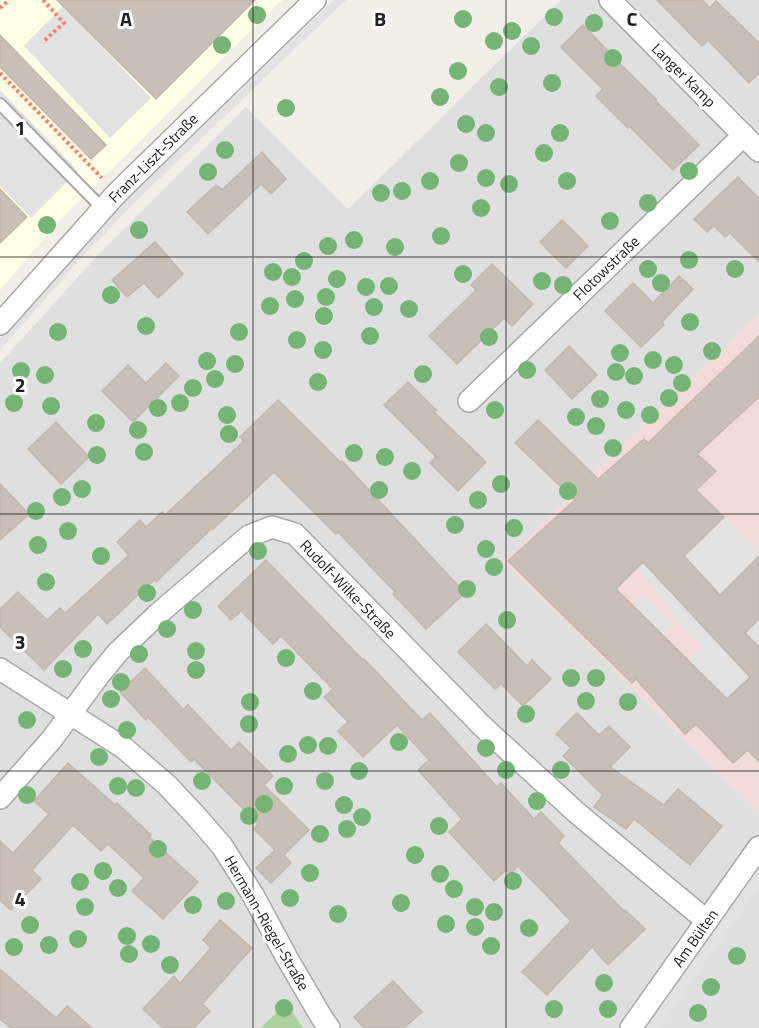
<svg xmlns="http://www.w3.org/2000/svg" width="759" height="1028" font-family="'Titillium Web',sans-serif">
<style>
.residential{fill:#e0dfdf}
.commercial{fill:#f2dad9}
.education{fill:#ffffe5}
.forest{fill:#add19e}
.parking{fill:#e2e2e2}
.building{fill:#c7bfb8;stroke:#c4b6ab;stroke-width:1.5;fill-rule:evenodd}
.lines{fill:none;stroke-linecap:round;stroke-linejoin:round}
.lane-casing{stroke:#a9a9a9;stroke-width:14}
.street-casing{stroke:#a9a9a9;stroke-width:24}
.path{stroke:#fa8072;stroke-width:4;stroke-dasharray:3 3;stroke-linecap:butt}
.lane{stroke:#fff;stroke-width:10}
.street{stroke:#fff;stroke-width:21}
.tree{fill:#74b475}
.grid{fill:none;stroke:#222;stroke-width:1.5;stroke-opacity:0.55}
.labels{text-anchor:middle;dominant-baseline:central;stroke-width:6;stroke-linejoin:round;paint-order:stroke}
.street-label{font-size:15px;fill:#222;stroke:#fff}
.grid-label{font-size:20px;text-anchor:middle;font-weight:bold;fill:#222;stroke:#fff;stroke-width:6;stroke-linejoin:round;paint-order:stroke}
</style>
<rect width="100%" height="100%" fill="#f2efe9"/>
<polygon class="residential" points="561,0 759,0 759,314 503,562 759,811 759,1028 0,1028 0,363 97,256 246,107 348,209"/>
<polygon class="commercial" points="759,314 759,811 503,562"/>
<polygon class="education" points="0,0 282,0 58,222 0,290"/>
<polygon class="forest" points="286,1003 303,1028 261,1028"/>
<g class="parking">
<polygon points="334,0 346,0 135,202 85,254 0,350 0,339 99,226"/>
<polygon points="619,0 632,0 759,130 759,148"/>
<polygon points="63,6 151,98 110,138 24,46"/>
<polygon points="0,90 78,171 31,218 0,186"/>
<polygon points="717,168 722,174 492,396 486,391"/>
<polygon points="644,439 759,552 759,762 673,673 702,647 685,631 637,568 608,539 562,535 550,523"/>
<polygon points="644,594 674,623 662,635 633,605"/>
<polygon points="759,866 759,887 659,1028 644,1028"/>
</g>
<g class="building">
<polygon points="57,0 255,0 156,99"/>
<polygon points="657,0 702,0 710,8 716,1 759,43 759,73 749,83 708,40 702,46"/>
<polygon points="583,25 609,52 608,52 656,99 655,100 699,145 673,170 629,126 628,128 596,96 603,89 561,47"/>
<polygon points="0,35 106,145 91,159 0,67"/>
<polygon points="262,152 286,179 271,194 261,184 208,234 187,212 216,185 222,190"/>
<polygon points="738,177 759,199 759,262 730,233 725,237 714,226 707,232 694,219"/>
<polygon points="0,189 27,217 0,243"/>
<polygon points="562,220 588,246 566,268 540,242"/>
<polygon points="155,242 183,274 158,298 144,283 127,297 112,280"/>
<polygon points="492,264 533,304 512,326 504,318 457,364 429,336 476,290 471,285"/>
<polygon points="679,276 693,289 662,322 664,325 641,347 605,311 633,283 653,303"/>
<path d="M759,336v61l-62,57 19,17 -20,19 28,27 -40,39 36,39 39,-39v63l-14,14 14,14v115l-11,-12 -15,13 -37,-39 -11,10 -49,-55 -4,4 -124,-122 67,-61 -60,-57 23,-23 60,59 46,-40 4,4zM643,562l107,115 -23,22 -111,-110z"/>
<polygon points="569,346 597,375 572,399 545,370"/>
<polygon points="166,363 179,376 133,422 102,391 128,365 146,383"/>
<polygon points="408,382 436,410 434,412 486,462 458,491 430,463 436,457 384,405"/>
<polygon points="278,400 340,462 342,461 465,593 426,629 393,594 395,592 338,532 336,534 274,472 213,529 212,528 156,582 154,580 107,624 98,614 44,670 0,627 0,609 18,592 47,620 60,608 65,613 129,555 117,542 140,520 146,527 162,512 165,515 244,441 240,437"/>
<polygon points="56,422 89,457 61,484 28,449"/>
<polygon points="0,484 29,514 0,540"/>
<polygon points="266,560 363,660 364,659 422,720 430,713 497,787 501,783 534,819 541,812 564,836 558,843 624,911 625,910 645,929 608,965 592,947 547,995 522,972 571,921 518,866 510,874 506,870 494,881 449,832 462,819 418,770 429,760 397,725 363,757 338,731 348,722 324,697 333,689 281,636 273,644 241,611 231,620 218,606"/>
<polygon points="486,624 527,666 532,660 551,679 523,706 501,684 495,689 458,652"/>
<polygon points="145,668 183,709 188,705 231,750 239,742 273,776 264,785 309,830 284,855 291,863 271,883 256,868 275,850 254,829 258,824 194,759 191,762 148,717 146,720 120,692"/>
<polygon points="577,713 599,735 609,726 630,747 610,767 664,805 678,789 722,826 690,865 634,819 626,829 594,807 603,795 563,756 571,748 556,734"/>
<polygon points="68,763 115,805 117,803 151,835 149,837 198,882 163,919 132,891 144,878 108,844 101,851 73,825 32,870 41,879 11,910 0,900 0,841 13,853 49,814 34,801"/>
<polygon points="220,920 252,948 202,1004 210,1011 194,1028 163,1028 143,1009 174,976 180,983 211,948 203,940"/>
<polygon points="0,969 56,1018 67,1006 92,1028 11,1028 0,1019"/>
<polygon points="393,981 422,1012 404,1028 364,1028 354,1017"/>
</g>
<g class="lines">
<defs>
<polyline id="lane" points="0,104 103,209"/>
<g id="street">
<polyline points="610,0 759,151"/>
<polyline points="0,324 117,193 315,0"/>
<polyline points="469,401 744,135"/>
<polyline points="0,669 124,748 167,785 196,816 222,846 253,895 287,958 322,1018 329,1028"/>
<polyline points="0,798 52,739 99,675 118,652 158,614 249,536 272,527 295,534 482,726 577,813 707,921"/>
<polyline points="631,1028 759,847"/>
</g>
</defs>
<use href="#lane" class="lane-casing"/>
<use href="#street" class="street-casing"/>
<g class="path">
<polyline points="43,0 64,23 43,42"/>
<polyline points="0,8 9,0"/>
<polyline points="0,73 102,178"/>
</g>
<use href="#lane" class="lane"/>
<use href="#street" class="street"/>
</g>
<g class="tree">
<circle cx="257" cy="15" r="9"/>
<circle cx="554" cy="17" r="9"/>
<circle cx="463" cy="19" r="9"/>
<circle cx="594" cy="23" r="9"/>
<circle cx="512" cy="31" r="9"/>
<circle cx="494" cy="41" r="9"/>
<circle cx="222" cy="45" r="9"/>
<circle cx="531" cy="46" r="9"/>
<circle cx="613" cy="58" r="9"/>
<circle cx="458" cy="71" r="9"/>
<circle cx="552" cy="83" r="9"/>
<circle cx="499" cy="87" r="9"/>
<circle cx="440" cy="97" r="9"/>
<circle cx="286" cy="108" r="9"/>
<circle cx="466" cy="124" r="9"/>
<circle cx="486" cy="133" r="9"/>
<circle cx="560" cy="133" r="9"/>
<circle cx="225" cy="150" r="9"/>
<circle cx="544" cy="153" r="9"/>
<circle cx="459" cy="163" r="9"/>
<circle cx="689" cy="171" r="9"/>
<circle cx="208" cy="172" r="9"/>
<circle cx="486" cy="178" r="9"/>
<circle cx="430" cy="181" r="9"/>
<circle cx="567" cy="181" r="9"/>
<circle cx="509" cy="184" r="9"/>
<circle cx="402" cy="191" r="9"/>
<circle cx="381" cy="193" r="9"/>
<circle cx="648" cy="203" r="9"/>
<circle cx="481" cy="208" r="9"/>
<circle cx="610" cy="221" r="9"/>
<circle cx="47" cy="225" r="9"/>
<circle cx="139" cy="230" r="9"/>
<circle cx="441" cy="236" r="9"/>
<circle cx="354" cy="240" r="9"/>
<circle cx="328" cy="246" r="9"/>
<circle cx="395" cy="247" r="9"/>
<circle cx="689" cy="260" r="9"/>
<circle cx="304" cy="261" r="9"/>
<circle cx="648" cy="269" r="9"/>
<circle cx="735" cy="269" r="9"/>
<circle cx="273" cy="272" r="9"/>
<circle cx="463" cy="274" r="9"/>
<circle cx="292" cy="277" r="9"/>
<circle cx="337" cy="279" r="9"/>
<circle cx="542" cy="281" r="9"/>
<circle cx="661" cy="283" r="9"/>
<circle cx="563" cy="285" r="9"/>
<circle cx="389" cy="286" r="9"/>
<circle cx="366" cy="287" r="9"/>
<circle cx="111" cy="295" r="9"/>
<circle cx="326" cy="297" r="9"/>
<circle cx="295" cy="299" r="9"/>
<circle cx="270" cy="306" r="9"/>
<circle cx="374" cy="307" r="9"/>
<circle cx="409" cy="309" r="9"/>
<circle cx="324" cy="316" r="9"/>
<circle cx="690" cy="322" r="9"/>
<circle cx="146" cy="326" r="9"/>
<circle cx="58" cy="332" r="9"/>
<circle cx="239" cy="332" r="9"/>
<circle cx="370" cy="336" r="9"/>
<circle cx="489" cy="337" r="9"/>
<circle cx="297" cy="340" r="9"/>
<circle cx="323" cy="350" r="9"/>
<circle cx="712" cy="351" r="9"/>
<circle cx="620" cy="353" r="9"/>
<circle cx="653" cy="360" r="9"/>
<circle cx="207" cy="361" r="9"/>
<circle cx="235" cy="364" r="9"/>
<circle cx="674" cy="365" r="9"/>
<circle cx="527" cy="370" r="9"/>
<circle cx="21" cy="371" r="9"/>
<circle cx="616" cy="372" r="9"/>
<circle cx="423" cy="374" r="9"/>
<circle cx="45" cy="375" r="9"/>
<circle cx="634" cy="376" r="9"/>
<circle cx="215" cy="379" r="9"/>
<circle cx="318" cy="382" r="9"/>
<circle cx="682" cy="383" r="9"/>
<circle cx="193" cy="388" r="9"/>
<circle cx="669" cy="398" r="9"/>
<circle cx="600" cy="399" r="9"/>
<circle cx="14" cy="403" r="9"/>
<circle cx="180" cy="403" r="9"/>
<circle cx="51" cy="406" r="9"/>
<circle cx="158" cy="408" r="9"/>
<circle cx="495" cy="410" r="9"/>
<circle cx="626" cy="410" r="9"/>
<circle cx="227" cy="415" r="9"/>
<circle cx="650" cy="415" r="9"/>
<circle cx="576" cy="417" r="9"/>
<circle cx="96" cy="423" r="9"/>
<circle cx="596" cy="426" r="9"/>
<circle cx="138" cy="430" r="9"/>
<circle cx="229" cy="434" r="9"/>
<circle cx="613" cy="448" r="9"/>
<circle cx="144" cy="452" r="9"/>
<circle cx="354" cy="453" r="9"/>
<circle cx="97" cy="455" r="9"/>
<circle cx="385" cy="457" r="9"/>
<circle cx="412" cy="471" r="9"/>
<circle cx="501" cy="484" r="9"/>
<circle cx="82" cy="489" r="9"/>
<circle cx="379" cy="490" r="9"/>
<circle cx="568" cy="491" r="9"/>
<circle cx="62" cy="497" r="9"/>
<circle cx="478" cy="500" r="9"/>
<circle cx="36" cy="511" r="9"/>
<circle cx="455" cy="525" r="9"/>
<circle cx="514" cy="528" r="9"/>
<circle cx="68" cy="531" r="9"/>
<circle cx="38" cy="545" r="9"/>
<circle cx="486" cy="549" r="9"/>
<circle cx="258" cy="551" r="9"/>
<circle cx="101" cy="556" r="9"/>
<circle cx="494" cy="567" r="9"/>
<circle cx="46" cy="582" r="9"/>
<circle cx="467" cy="589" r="9"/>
<circle cx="147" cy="593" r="9"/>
<circle cx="193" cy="610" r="9"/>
<circle cx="507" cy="620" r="9"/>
<circle cx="167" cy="629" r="9"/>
<circle cx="83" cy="649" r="9"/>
<circle cx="196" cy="651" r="9"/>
<circle cx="139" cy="654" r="9"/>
<circle cx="286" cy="658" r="9"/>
<circle cx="63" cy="669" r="9"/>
<circle cx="196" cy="670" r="9"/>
<circle cx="571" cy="678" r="9"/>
<circle cx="596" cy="678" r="9"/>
<circle cx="121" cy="682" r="9"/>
<circle cx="313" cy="691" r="9"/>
<circle cx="111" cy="699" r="9"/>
<circle cx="586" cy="701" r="9"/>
<circle cx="250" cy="702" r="9"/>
<circle cx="628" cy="702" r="9"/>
<circle cx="526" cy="714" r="9"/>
<circle cx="27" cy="720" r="9"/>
<circle cx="249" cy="724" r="9"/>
<circle cx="127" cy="730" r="9"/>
<circle cx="399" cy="742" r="9"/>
<circle cx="308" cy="745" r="9"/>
<circle cx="328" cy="746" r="9"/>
<circle cx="486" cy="748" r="9"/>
<circle cx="288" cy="754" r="9"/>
<circle cx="99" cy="757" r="9"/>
<circle cx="506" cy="770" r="9"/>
<circle cx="561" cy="770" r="9"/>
<circle cx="359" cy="771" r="9"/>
<circle cx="202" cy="781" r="9"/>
<circle cx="325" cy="781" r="9"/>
<circle cx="118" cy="786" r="9"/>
<circle cx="284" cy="786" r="9"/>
<circle cx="136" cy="788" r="9"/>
<circle cx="27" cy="795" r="9"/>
<circle cx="537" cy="801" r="9"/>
<circle cx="264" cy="804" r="9"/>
<circle cx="344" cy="805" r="9"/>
<circle cx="249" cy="816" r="9"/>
<circle cx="362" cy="817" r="9"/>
<circle cx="439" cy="826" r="9"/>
<circle cx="347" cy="829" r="9"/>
<circle cx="320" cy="834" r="9"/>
<circle cx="158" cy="849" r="9"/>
<circle cx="415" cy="855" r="9"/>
<circle cx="103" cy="871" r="9"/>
<circle cx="310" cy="873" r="9"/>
<circle cx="440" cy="874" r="9"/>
<circle cx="513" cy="881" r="9"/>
<circle cx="80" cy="882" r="9"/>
<circle cx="118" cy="888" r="9"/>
<circle cx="454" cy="889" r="9"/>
<circle cx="290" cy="898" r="9"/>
<circle cx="226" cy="901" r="9"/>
<circle cx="401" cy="903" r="9"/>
<circle cx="193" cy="905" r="9"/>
<circle cx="85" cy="907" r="9"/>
<circle cx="475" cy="907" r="9"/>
<circle cx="494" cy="912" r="9"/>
<circle cx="338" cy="914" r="9"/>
<circle cx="446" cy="924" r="9"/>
<circle cx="30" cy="925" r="9"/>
<circle cx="475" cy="927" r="9"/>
<circle cx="529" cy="928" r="9"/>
<circle cx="127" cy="936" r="9"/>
<circle cx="78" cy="939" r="9"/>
<circle cx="151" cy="944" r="9"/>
<circle cx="49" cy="945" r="9"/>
<circle cx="491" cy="946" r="9"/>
<circle cx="14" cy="947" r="9"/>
<circle cx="129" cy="954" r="9"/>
<circle cx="737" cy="956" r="9"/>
<circle cx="170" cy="965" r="9"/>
<circle cx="604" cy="983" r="9"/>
<circle cx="711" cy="987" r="9"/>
<circle cx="284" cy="1008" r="9"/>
<circle cx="554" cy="1009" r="9"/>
<circle cx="608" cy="1009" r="9"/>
<circle cx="698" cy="1013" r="9"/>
</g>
<path class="grid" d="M253,0v1028M506,0v1028M0,257h759M0,514h759M0,771h759"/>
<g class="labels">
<g class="street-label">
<text transform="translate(684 75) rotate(45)">Langer Kamp</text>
<text transform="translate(153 158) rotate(-45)">Franz-Liszt-Straße</text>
<text transform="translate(606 268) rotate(-44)">Flotowstraße</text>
<text transform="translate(348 589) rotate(46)">Rudolf-Wilke-Straße</text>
<text transform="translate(267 923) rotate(60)">Hermann-Riegel-Straße</text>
<text transform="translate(695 938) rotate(-55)">Am Bülten</text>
</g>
</g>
<g class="grid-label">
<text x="126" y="26">A</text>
<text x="380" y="26">B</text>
<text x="632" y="26">C</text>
<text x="20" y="135">1</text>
<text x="20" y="392">2</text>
<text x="20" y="649">3</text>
<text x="20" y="906">4</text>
</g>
</svg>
